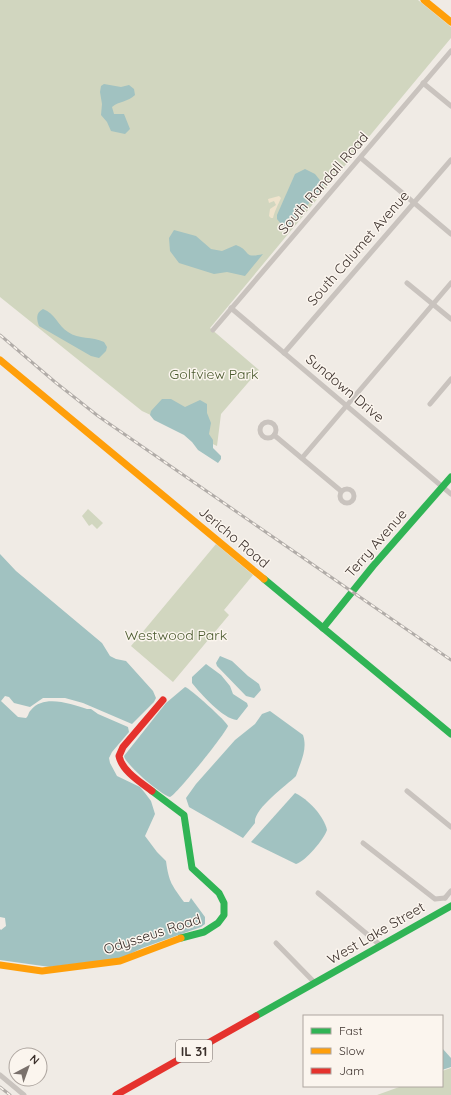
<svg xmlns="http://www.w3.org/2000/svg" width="451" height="1095" font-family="Quicksand,sans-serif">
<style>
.green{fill:#d1d6bf}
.sand{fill:#efe3cc}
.water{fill:#a1c2c1}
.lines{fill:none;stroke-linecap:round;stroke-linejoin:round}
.street{stroke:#c9c3be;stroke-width:5}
.fast{stroke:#30b455;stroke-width:7}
.slow{stroke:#ff9f0a;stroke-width:7}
.jam{stroke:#e5322d;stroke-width:7}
.rail-casing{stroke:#b1aca8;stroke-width:3}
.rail{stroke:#fbf5ee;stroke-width:1.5;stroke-dasharray:4.5;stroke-linecap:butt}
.labels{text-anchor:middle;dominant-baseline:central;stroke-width:3;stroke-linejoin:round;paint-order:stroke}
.shield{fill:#fbf5ee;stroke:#756b66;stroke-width:1}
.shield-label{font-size:13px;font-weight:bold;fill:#3b302b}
.street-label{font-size:14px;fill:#3b302b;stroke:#fbf5ee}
.park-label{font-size:14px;fill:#4a5a2e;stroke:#fbf5ee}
</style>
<rect width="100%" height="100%" fill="#f0ebe5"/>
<g class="green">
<polygon points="0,0 418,0 451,27 451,38 210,328 259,370 221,414 217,446 142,411 0,297"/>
<polygon points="88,509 103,523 97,529 92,524 89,526 82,516"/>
<polygon points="216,544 253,575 224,610 229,615 173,682 131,646"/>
<polygon points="451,1068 451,1095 377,1095 402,1086 442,1086 442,1071"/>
</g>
<path class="sand" d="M279,196l2,2c-3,7 -6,12 -8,20h-2l-2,-2 1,-7 6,-4 -2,-4 -5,2 -1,-4z"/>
<g class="water">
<path d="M104,84l17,3 8,-2 5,4 1,6c-7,7 -16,6 -23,12l2,7h10l6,15 -5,5 -14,-3 -4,-9 -6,-7 1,-11 -2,-12 1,-6z"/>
<polygon points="305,169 315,174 323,184 323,187 286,230 277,219 277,215 295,174"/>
<path d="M174,230l22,6 15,13 11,2 14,-6c16,6 6,14 27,9l-18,22 -18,-4 -13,2 -35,-11 -9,-12 -1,-13z"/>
<path d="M43,309c12,4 15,17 25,23 11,8 24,4 36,10l3,5 -1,4 -7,7 -8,-2 -52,-30c-2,-6 -4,-13 4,-17z"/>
<polygon points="162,399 171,399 185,407 200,400 207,404 207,413 211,423 209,434 213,440 213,448 221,456 221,459 218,463 198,450 192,442 184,435 154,420 150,415 151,411"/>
<path d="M0,554l16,17 86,72 8,13 6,3 10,2 27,30 3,7 -2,4 -22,22 -49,-21 -18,-5h-22l-13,9 -16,-4 -5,-6 -4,-1 -4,5 17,16 8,1c3,-3 2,-5 5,-8 13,-16 40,-6 56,-1h4l7,5 30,13 1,5 -17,20 -3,6 1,5 7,13 23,11 5,6 6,8 4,13 -10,22 12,16 9,9c3,22 6,24 18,41h5l2,-4 14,19v7l-4,3 -59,21 -20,10 -72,9 -50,-7v-31l1,1 5,-4 -1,-8 -5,-1z"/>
<polygon points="220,656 232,661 248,676 259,684 261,690 254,698 246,696 217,666 216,663"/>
<path d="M206,664l15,11 9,11 3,8 14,9 1,3 -11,14c-14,-1 -36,-26 -45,-37v-6z"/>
<path d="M185,687c5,1 42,35 43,39 -3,8 -51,68 -58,71 -9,-2 -45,-33 -46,-41l42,-53z"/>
<path d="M270,711l33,24c5,15 -3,28 -7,41 -10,10 -43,33 -41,47l-12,15 -54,-31 -3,-9 10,-14 39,-44 20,-16 7,-10z"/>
<path d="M295,793c13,6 29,23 32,37 -3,9 -21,31 -31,34l-45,-22z"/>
<polygon points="442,1048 451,1058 451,1067 442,1070"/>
</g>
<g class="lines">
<g class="street">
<polyline points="423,83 451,106"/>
<polyline points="361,158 451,234"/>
<polyline points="407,283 451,319"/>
<polyline points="231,308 451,494"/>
<polyline points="213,330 451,51"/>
<polyline points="284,353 451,160"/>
<polyline points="430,404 451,379"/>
<circle cx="268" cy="430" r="8"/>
<polyline points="274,435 341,491"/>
<polyline points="302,458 451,283"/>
<circle cx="347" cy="496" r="7"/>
<polyline points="407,791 451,827"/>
<polyline points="363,843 435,899 445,898"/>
<polyline points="318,893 380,945"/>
<polyline points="445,898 451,891"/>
<polyline points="276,943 315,983"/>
<polyline points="0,1075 24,1095"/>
</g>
<g class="fast">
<polyline points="264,579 451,734"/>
<polyline points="323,628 373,566 451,477"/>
<polyline points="152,791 184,815 192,868 219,893 224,903 224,915 218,923 204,932 181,938"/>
<polyline points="256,1016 451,906"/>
</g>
<g class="slow">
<polyline points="424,0 451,22"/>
<polyline points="0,360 264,579"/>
<polyline points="0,965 42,971 120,961 181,938"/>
</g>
<g class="jam">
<path d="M152,791c-12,-9 -30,-20 -33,-35l4,-9 40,-47"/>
<polyline points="116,1095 256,1016"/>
</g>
<defs>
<g id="rail">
<polyline points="0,335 55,382 98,416 451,660"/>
<polyline points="0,1087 10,1095"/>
</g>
</defs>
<use href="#rail" class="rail-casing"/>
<use href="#rail" class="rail"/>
</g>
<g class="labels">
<rect class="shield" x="176" y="1040" width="36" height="22" rx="3"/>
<g class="shield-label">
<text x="194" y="1051">IL 31</text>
</g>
<g class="street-label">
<text transform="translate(323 183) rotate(-49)">South Randall Road</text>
<text transform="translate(358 248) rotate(-49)">South Calumet Avenue</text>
<text transform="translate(345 388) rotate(40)">Sundown Drive</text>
<text transform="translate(234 537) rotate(40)">Jericho Road</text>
<text transform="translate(376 543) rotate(-49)">Terry Avenue</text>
<text transform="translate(376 933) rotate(-30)">West Lake Street</text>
<text transform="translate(152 934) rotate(-18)">Odysseus Road</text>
</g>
<g class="park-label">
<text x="214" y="374">Golfview Park</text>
<text x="176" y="635">Westwood Park</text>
</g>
</g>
<rect x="303" y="1015" width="140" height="72" fill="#fbf5ee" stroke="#aea6a0"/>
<rect x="311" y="1028" width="20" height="6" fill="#30b455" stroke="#aea6a0"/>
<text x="339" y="1035" font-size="12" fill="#3b302b">Fast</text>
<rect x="311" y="1048" width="20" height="6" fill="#ff9f0a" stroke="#aea6a0"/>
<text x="339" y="1055" font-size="12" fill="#3b302b">Slow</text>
<rect x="311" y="1068" width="20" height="6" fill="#e5322d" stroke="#aea6a0"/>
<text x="339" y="1075" font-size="12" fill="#3b302b">Jam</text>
<g transform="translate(28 1067) rotate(41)"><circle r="19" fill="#fbf5ee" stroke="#aea6a0"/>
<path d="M0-3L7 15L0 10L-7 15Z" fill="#7a716c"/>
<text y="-6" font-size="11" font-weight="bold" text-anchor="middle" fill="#3b302b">N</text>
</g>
</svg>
